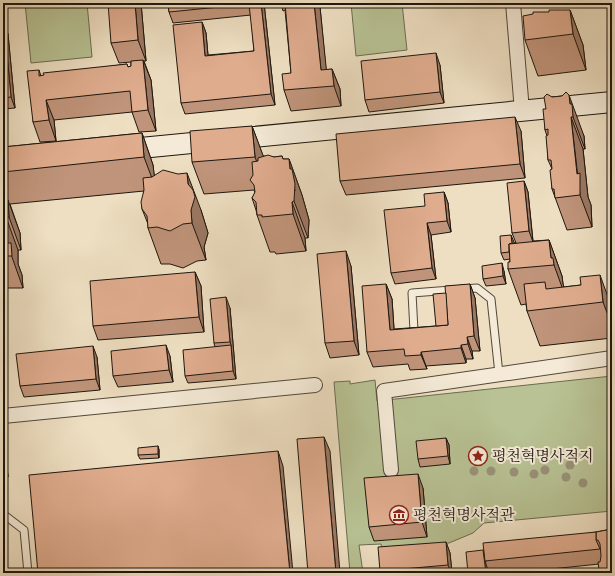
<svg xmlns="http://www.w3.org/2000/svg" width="615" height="576" font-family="'IM FELL English','Noto Serif KR',serif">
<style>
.green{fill:#b8c294;stroke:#6b6c51}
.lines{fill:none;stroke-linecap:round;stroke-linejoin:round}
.lane-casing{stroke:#52493b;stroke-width:9}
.street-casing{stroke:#52493b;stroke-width:16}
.secondary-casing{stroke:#1e170e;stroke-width:22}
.lane{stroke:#f4ead7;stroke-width:7}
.street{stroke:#f4ead7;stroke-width:14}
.secondary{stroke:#f4ead7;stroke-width:20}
.tram{stroke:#1e170e;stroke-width:1}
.tree{fill:#999279}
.wall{fill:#c0947a;stroke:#1e170e}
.shaded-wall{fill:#9c7863;stroke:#1e170e}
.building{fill:#dfac8e;stroke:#1e170e}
.labels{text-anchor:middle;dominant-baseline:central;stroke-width:4;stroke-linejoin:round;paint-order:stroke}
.poi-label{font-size:15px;fill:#1e170e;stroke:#f4ead7;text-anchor:start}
</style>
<rect width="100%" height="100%" fill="#eedfc2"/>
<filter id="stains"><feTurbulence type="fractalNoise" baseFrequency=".005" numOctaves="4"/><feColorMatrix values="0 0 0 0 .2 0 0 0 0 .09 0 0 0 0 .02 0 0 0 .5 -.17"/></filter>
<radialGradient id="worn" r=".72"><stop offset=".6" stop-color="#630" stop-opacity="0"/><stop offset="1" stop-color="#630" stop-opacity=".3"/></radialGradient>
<g class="green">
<polygon points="25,3 87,3 92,57 31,63"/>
<polygon points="351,3 402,3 407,50 356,56"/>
<polygon points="612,376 612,511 484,523 473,533 449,543 382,550 381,544 359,545 363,573 350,573 334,382 350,381 350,384 375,380 377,401"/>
</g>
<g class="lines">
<defs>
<g id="lane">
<polyline points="414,331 412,293 477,288 491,299 499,374"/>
<polyline points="3,514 24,530 28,573"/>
</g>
<g id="street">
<polyline points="513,3 522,111"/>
<polyline points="3,416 315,385"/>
<polyline points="391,470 384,391 612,358"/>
</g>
<polyline id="secondary" points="120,150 612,102"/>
</defs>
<use href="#lane" class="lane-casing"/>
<use href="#street" class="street-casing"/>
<use href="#secondary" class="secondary-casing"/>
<use href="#lane" class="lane"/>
<use href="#street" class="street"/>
<use href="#secondary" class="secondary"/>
<polyline class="tram" points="610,3 612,18"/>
</g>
<g class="tree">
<circle cx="570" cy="465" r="4.5"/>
<circle cx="545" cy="470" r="4.5"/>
<circle cx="474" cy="471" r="4.5"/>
<circle cx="491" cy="471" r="4.5"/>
<circle cx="514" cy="472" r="4.5"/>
<circle cx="534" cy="474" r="4.5"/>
<circle cx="566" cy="477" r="4.5"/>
<circle cx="583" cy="483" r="4.5"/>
</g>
<g class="wall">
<polygon points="141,3 146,61 144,61 151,80 156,131 139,132 132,112 54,120 56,141 40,142 33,122 39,70 41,76 127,64 128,67 131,66 131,62 119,63 111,43"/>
<polygon points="168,3 264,3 275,105 185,114 181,103 202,22 206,33 208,55 254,51 251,15 173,23 169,12"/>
<polygon points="281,3 333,3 333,6 320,7 326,70 332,69 340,89 341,106 291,111 284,90 291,73 285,10 283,11"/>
<polygon points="570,10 583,45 586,70 538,76 525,40"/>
<polygon points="4,22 8,34 15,108 3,109 3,23"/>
<polygon points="440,65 444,103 369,112 365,100"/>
<polygon points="562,96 584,136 585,149 583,149 588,197 591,205 592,227 567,230 552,189 552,169 548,160 547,136 545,130 546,109 552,97"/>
<polygon points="252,126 263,156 274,157 282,156 283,159 289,159 302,195 309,220 308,238 305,238 306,251 276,254 275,252 270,252 257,215 256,210 252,198 255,193 254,190 204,194 192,162"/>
<polygon points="521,131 525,178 346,195 340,181"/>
<polygon points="142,133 153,165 154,175 201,210 208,233 204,247 206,260 197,261 183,268 170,264 161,264 148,228 148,224 142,209 144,191 10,204 20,233 21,250 18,250 18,264 22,275 23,288 3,288 3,147"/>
<polygon points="524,181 528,192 533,241 549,240 562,276 563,284 564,287 581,285 612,308 612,338 540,346 527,311 526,304 521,305 508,269 510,262 510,259 504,260 501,253 514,242 514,243 516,243 512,233"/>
<polygon points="444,192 448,203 451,232 431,235 436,279 395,284 391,273 425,206"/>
<polygon points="351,266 359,355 330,358 325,343"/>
<polygon points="504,271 506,284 486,286 483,279"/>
<polygon points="195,272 201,286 204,332 98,340 93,326"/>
<polygon points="386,284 392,299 394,329 436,326 446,293 470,284 475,298 480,351 472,351 473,359 466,359 466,363 426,366 427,369 410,370 408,364 373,367 367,352"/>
<polygon points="230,308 236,379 188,383 185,376 215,347 214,343"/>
<polygon points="170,356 173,382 118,387 113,376"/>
<polygon points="97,357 100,390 24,397 20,386"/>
<polygon points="446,438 449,445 450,464 420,467 418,459"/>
<polygon points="158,446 159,450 159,458 140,459 138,455"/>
<polygon points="3,449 6,456 8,477 3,477"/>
<polygon points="423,488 427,537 374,541 369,527"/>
<polygon points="612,529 612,573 600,573 599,570 599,564 513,573 489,573 488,570 488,573 468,573 483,550 484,553"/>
<polygon points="446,542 450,553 452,573 380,573 380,571"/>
</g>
<g class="shaded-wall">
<polygon points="135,3 141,3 146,61 138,40"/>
<polygon points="261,3 264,3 275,105 271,94"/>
<polygon points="314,3 319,3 320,7 328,86 321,70"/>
<polygon points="570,10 583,45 586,70 573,34"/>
<polygon points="4,22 8,34 15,108 11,97"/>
<polygon points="202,22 206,33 209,67 205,56"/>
<polygon points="436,53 440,65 444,103 440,92"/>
<polygon points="143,60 151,80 156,131 148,110"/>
<polygon points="332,69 340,89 341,106 334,86"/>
<polygon points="569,95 584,136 585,149 573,117 570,104"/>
<polygon points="46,100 54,120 56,141 49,120"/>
<polygon points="515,117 521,131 525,178 520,164"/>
<polygon points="571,117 583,149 588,197 591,205 592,227 580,195"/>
<polygon points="252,126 264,158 267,189 255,157"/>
<polygon points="142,133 153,165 156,189 144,157"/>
<polygon points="282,156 295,191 290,169 289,159 302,195 309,220 308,238 294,201"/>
<polygon points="187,173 201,210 208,233 204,247 206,260 192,223"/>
<polygon points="524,181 528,192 533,242 529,231"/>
<polygon points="444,192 448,203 451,232 447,221"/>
<polygon points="8,200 20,233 21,250 9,217"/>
<polygon points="292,202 305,238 306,251 293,214"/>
<polygon points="6,217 18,250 18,264 22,275 23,288 7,243"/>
<polygon points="427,223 431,235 436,279 432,268"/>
<polygon points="511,235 514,242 516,259 513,251"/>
<polygon points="549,240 562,276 563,284 566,293 567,301 554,265 551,258"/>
<polygon points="346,251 351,266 359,355 354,341"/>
<polygon points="502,263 504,271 506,284 503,276"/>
<polygon points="195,272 201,286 204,332 199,317"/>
<polygon points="600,275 612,308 612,326 603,302"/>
<polygon points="386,284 392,299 395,344 390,330"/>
<polygon points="470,284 475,298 480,351 474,336"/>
<polygon points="226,297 230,308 236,379 233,371 231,345 230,342"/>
<polygon points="467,337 472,351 473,359 468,344"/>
<polygon points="166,345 170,356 173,382 169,370"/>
<polygon points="461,345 466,359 466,363 461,348"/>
<polygon points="93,346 97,357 100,390 96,379"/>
<polygon points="421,352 426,366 427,369 421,355"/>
<polygon points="324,437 330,451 340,573 336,573"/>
<polygon points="446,438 449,445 450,464 448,456"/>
<polygon points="158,446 159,450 159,458 158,454"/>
<polygon points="3,448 6,456 8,477 5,469"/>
<polygon points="278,451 283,466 293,573 290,573"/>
<polygon points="418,474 423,488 427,537 422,522"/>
<polygon points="446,542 450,553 452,573 451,573 448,565"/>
<polygon points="483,550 487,561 485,561 488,570 488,573 486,573"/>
</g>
<g class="building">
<polygon points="108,3 135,3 138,40 111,43"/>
<polygon points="168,3 261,3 271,94 181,103 173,25 202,22 205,56 254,51 249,4 169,12"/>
<polygon points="285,3 314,3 321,70 332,69 334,86 284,90 282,74 291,73"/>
<polygon points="549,10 570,10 573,34 525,40 523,16 533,14 533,12 549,12"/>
<polygon points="4,22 11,97 3,98 3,23"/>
<polygon points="436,53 440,92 365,100 361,61"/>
<polygon points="143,60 148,110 132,112 130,91 46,100 49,120 33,122 27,71 39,70 39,76 44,75 43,73 127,64 128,67 131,66 131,61"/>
<polygon points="566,92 569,95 570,104 572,104 573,117 571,117 577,174 580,173 580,195 555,198 554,189 552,189 550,170 552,169 551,160 548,160 546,136 548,135 548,129 545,130 543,109 546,109 544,97 547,94 552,97 562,96"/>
<polygon points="515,117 520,164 340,181 336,134"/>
<polygon points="252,126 255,157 192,162 190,131"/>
<polygon points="142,133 144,157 3,172 3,147"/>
<polygon points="268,155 274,157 282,156 283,159 289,159 290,169 292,169 295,184 294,201 292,202 293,214 262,217 262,215 257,215 256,202 252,198 255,192 254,185 250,180 253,175 252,162 258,161 258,158"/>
<polygon points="163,170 178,174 187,173 188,184 193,190 195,197 191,210 192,223 183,224 170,231 157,227 148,228 147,216 142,209 141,202 144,190 143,178 152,177"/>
<polygon points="524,181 529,231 512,233 507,183"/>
<polygon points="444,192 447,221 427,223 432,268 391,273 384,210 425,206 424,194"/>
<polygon points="8,200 9,217 6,217 7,243 11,243 12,256 3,256 3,201"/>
<polygon points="511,235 512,243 509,244 509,252 501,253 500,236"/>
<polygon points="549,240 551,258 553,258 554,265 508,269 508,262 510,262 509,244"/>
<polygon points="346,251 354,341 325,343 317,254"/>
<polygon points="502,263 503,276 483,279 482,266"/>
<polygon points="195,272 199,317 93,326 90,281"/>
<polygon points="600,275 603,302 527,311 524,284 545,282 546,289 581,285 580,277"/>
<polygon points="386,284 390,330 448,325 445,286 470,284 474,336 467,337 468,344 461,345 461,348 421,352 421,355 405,356 404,349 367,352 362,286"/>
<polygon points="446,293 448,325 436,326 433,294"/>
<polygon points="226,297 230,342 214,343 210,299"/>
<polygon points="166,345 169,370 113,376 111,351"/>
<polygon points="231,345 233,371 185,376 183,350"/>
<polygon points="93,346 96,379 20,386 16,354"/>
<polygon points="324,437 336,573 308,573 297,439"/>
<polygon points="446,438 448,456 418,459 416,441"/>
<polygon points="158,446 158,454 138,455 138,448"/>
<polygon points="3,449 5,469 3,469"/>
<polygon points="278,451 290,573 38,573 29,475"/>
<polygon points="418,474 422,522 369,527 364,478"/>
<polygon points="612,529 612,570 610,571 609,569 599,570 598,562 600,562 601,556 600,544 598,540 596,540 596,532"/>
<polygon points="596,532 596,540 600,549 485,561 483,543"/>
<polygon points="446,542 448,565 380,571 378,547"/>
<polygon points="483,550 486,573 468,573 466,552"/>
<polygon points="445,569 446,573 432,573 431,570"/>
</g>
<defs>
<symbol id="sight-ring" viewBox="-11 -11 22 22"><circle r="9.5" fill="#f4ead7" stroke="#8f2418" stroke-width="1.5"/><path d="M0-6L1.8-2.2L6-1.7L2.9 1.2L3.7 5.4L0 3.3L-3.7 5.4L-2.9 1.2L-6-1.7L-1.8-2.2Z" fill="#8f2418"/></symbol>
<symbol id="museum-ring" viewBox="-11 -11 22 22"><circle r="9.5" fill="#f4ead7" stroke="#8f2418" stroke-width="1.5"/><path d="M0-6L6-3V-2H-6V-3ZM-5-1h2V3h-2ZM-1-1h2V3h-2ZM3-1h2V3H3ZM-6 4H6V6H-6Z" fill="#8f2418"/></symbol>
</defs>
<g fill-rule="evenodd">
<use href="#sight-ring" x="467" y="445" width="22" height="22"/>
<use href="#museum-ring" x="388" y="504" width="22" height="22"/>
</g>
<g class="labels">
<g class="poi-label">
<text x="492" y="456">평천혁명사적지</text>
<text x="413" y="515">평천혁명사적관</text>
</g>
</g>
<rect width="615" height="576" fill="none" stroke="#eedfc2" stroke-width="16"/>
<rect x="4" y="4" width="607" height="568" fill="none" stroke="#1e170e" stroke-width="2"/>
<rect x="8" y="8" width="599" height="560" fill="none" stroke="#1e170e"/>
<rect width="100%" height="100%" filter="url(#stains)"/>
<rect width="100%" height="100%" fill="url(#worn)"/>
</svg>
